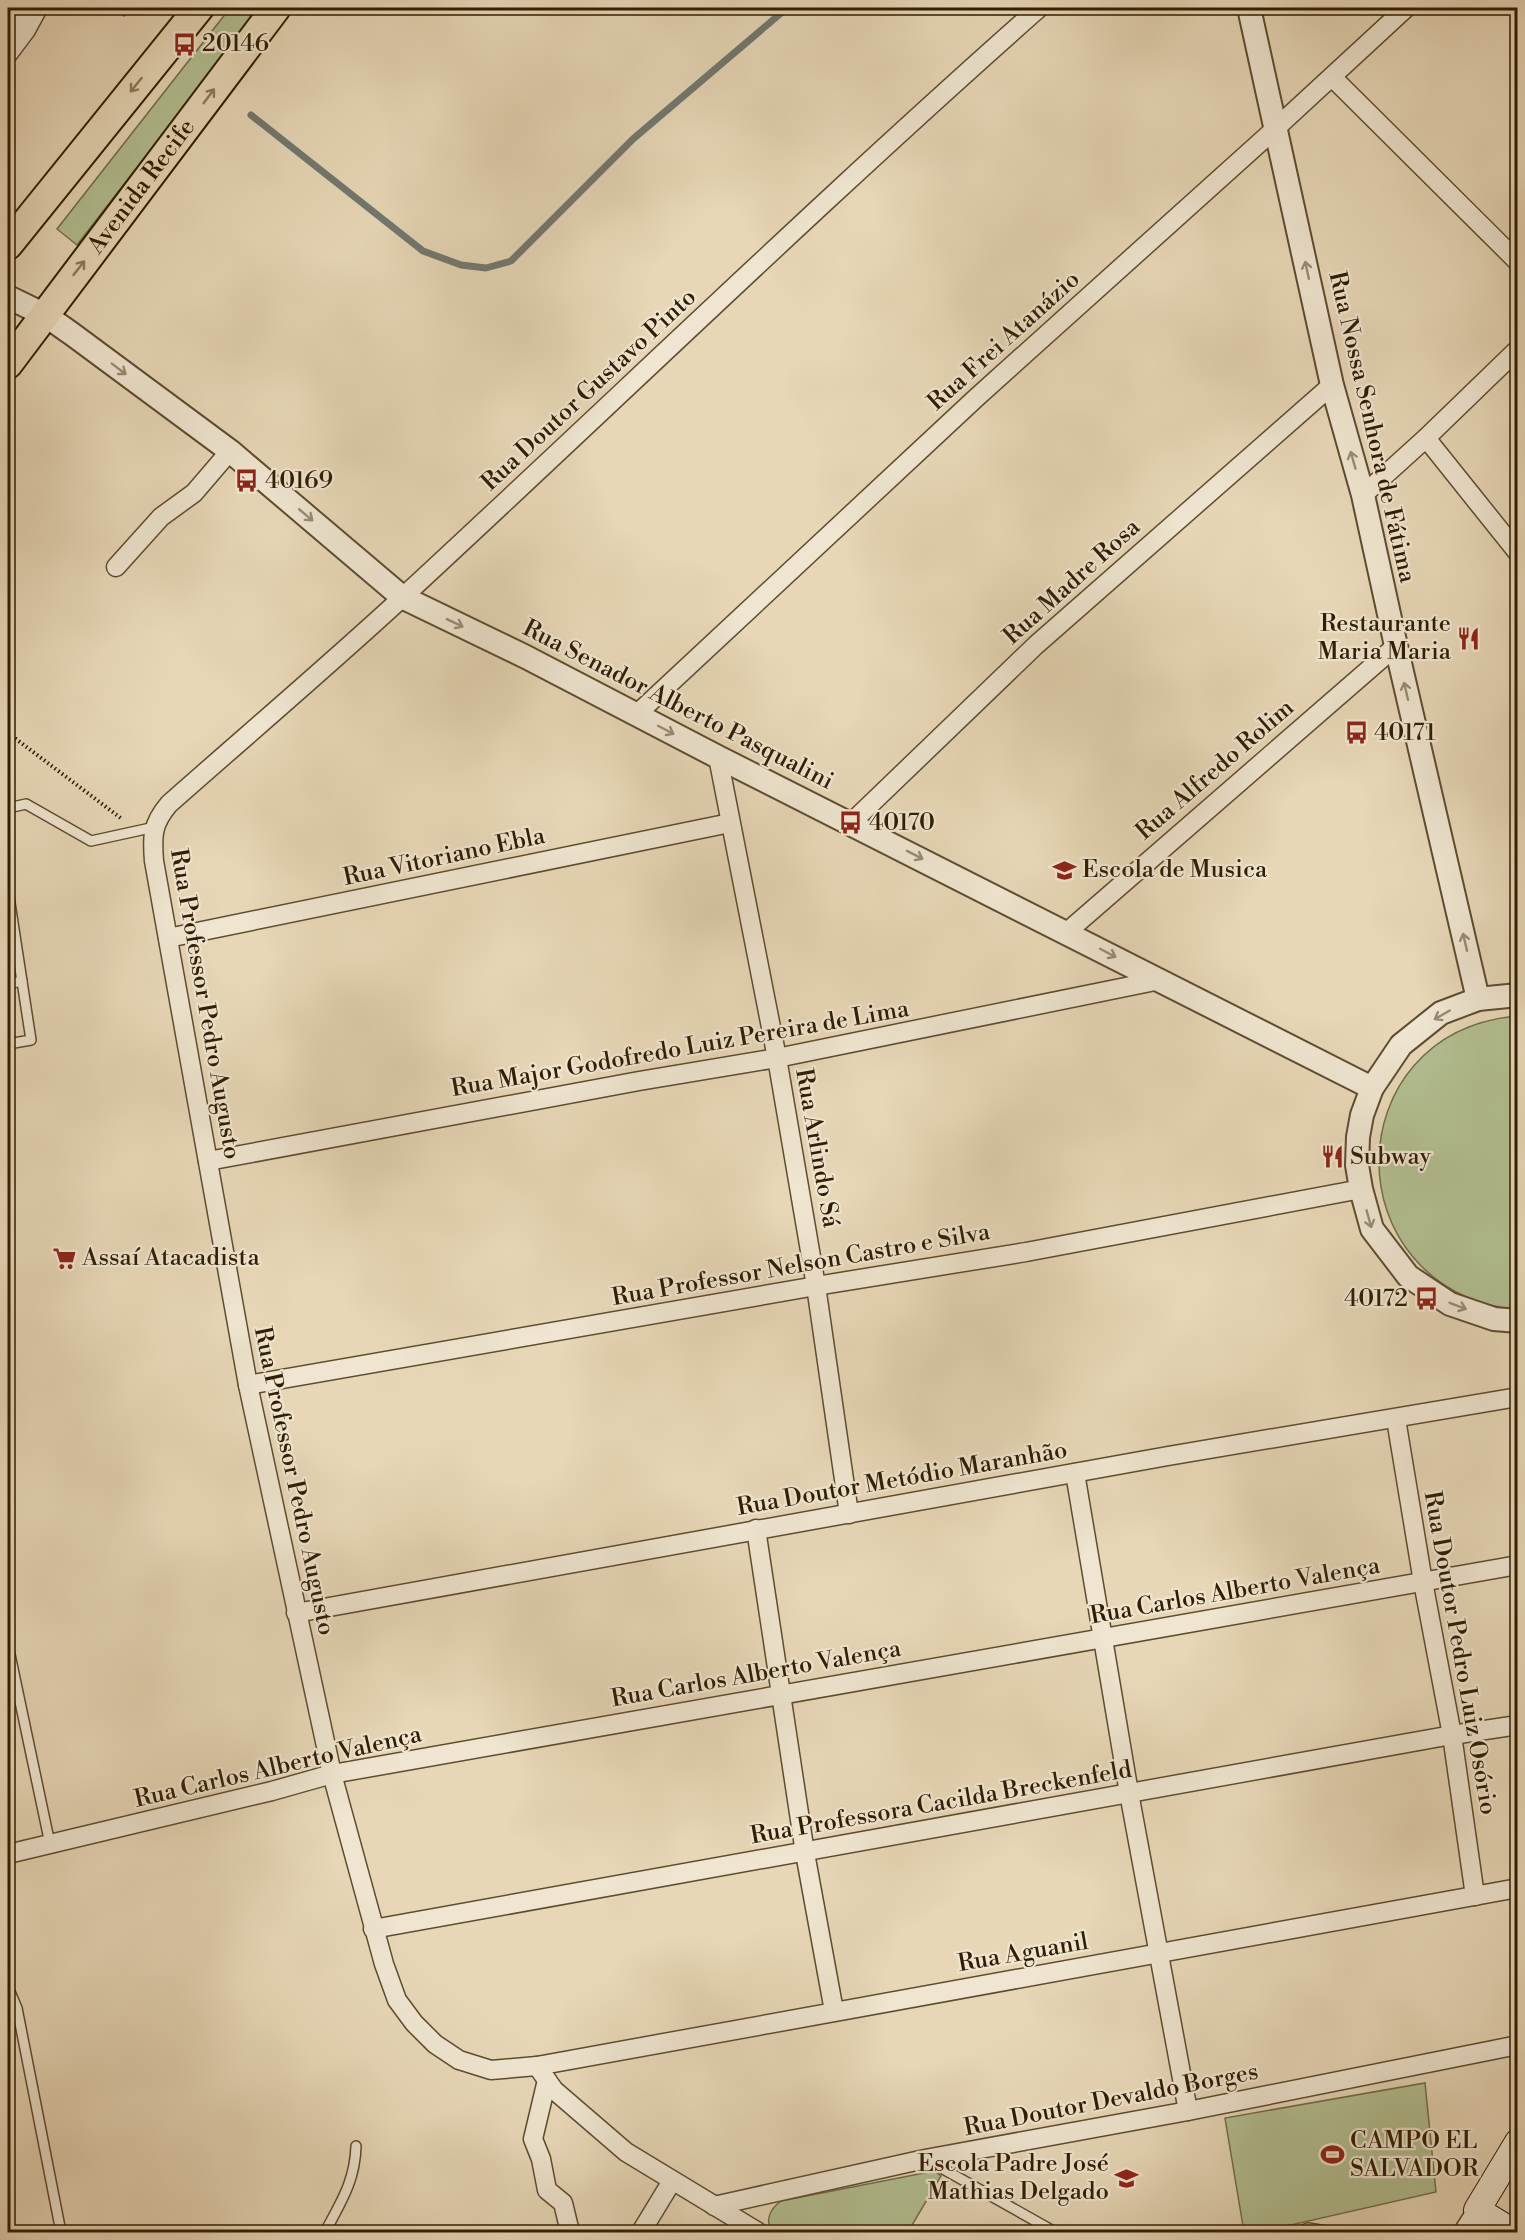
<svg xmlns="http://www.w3.org/2000/svg" width="1525" height="2240" font-family="'Libre Bodoni',serif">
<style>
.green{fill:#b2bf91;stroke:#716e4a;stroke-width:1.5}
.lines{fill:none;stroke-linecap:round;stroke-linejoin:round}
.stream{stroke:#717971;stroke-width:7}
.service-casing{stroke:#5e4c30;stroke-width:12}
.minor-casing{stroke:#5e4c30;stroke-width:21}
.tertiary-casing{stroke:#5e4c30;stroke-width:26}
.secondary-casing{stroke:#301d03;stroke-width:28}
.primary-casing{stroke:#301d03;stroke-width:32}
.path{stroke:#301d03;stroke-width:4;stroke-dasharray:1.5 3;stroke-linecap:butt}
.service{stroke:#efe5d0;stroke-width:9}
.minor{stroke:#efe5d0;stroke-width:18}
.tertiary{stroke:#efe5d0;stroke-width:22}
.secondary{stroke:#efe5d0;stroke-width:26}
.primary{stroke:#e7d7b7;stroke-width:28}
.oneway{stroke:#8c7a5d}
.oneway2{stroke:#998b74}
.labels{text-anchor:middle;dominant-baseline:central;stroke-width:4.5;stroke-linejoin:round;paint-order:stroke}
.poi-label{font-size:24px;fill:#301d03;stroke:#efe5d0;text-anchor:start}
.street-label{font-size:24px;fill:#301d03;stroke:#efe5d0}
</style>
<rect width="100%" height="100%" fill="#e7d7b7"/>
<filter id="stains"><feTurbulence type="fractalNoise" baseFrequency=".00333" numOctaves="4"/><feColorMatrix values="0 0 0 0 .2 0 0 0 0 .09 0 0 0 0 .02 0 0 0 .5 -.17"/></filter>
<radialGradient id="worn" r=".72"><stop offset=".6" stop-color="#630" stop-opacity="0"/><stop offset="1" stop-color="#630" stop-opacity=".3"/></radialGradient>
<g class="green">
<polygon points="230,8 260,8 77,245 57,229"/>
<path d="M1517,1016v294c-186,-22 -182,-278 0,-294z"/>
<polygon points="1425,2083 1436,2192 1260,2232 1244,2232 1225,2118"/>
<path d="M929,2172h7l5,4 -33,56h-135c-9,-11 -3,-23 8,-31z"/>
</g>
<g class="lines">
<g class="stream">
<polyline points="116,8 124,13"/>
<polyline points="251,115 423,251 461,265 486,268 511,261 633,139 787,8"/>
</g>
<defs>
<g id="service">
<polyline points="8,808 26,804 91,841 155,827"/>
<polyline points="8,890 31,1040 8,1044"/>
<polyline points="8,984 22,981"/>
<polyline points="8,1645 50,1844"/>
<polyline points="8,1987 17,2008 61,2232"/>
<polyline points="929,2161 1055,2232"/>
<path d="M325,2232c16,-30 30,-51 31,-86"/>
<polyline points="1298,2232 1308,2228 1332,2232"/>
</g>
<g id="minor">
<path d="M1039,8c-216,191 -423,392 -635,588 -77,71 -157,139 -235,208 -17,20 -17,32 -15,57l94,524 84,389 52,190 13,36 17,23 21,21 24,16 32,10 46,-4 981,-178"/>
<polyline points="8,10 27,27"/>
<polyline points="8,54 26,30 38,8"/>
<polyline points="1332,77 1518,262"/>
<polyline points="1426,438 1518,553"/>
<polyline points="1363,495 1426,438 1518,349"/>
<polyline points="116,567 161,517 194,493 230,451"/>
<polyline points="637,714 976,398 1276,128 1406,8"/>
<polyline points="718,757 777,1058 816,1286 849,1514"/>
<polyline points="851,823 1036,645 1332,385"/>
<polyline points="1067,932 1396,646"/>
<polyline points="168,938 730,823"/>
<polyline points="208,1161 639,1081 777,1058 1160,980"/>
<polyline points="248,1385 816,1286 1026,1252 1361,1189"/>
<polyline points="1396,1419 1423,1582 1452,1735 1475,1896"/>
<polyline points="1075,1473 1129,1793 1188,2111"/>
<polyline points="756,1529 805,1853 834,2011"/>
<polyline points="296,1613 1168,1456 1518,1397"/>
<polyline points="8,1854 272,1791 332,1774 1518,1565"/>
<polyline points="373,1929 1452,1735 1518,1725"/>
<polyline points="537,2066 554,2090 626,2152 758,2232"/>
<polyline points="547,2080 533,2139 541,2159 547,2190 563,2203 570,2232"/>
<polyline points="714,2206 925,2159 1188,2111 1518,2045"/>
<polyline points="641,2232 672,2181"/>
<polyline points="1463,2232 1477,2210"/>
</g>
<g id="tertiary">
<polyline points="1249,8 1332,385 1363,495 1396,646 1478,999"/>
<polyline points="8,297 45,315 72,334 230,451 402,597 526,657 718,757 1372,1088"/>
<polyline points="1518,995 1478,999 1441,1013 1401,1045 1372,1088 1362,1115 1358,1137 1357,1165 1361,1189 1372,1229 1408,1276 1450,1304 1494,1319 1518,1321"/>
</g>
<polyline id="secondary" points="1513,2232 1477,2210 1518,2142"/>
<g id="primary">
<polyline points="8,245 199,8"/>
<path id="s1" d="M8,364l268,-356"/>
</g>
</defs>
<use href="#service" class="service-casing"/>
<use href="#minor" class="minor-casing"/>
<use href="#tertiary" class="tertiary-casing"/>
<use href="#secondary" class="secondary-casing"/>
<use href="#primary" class="primary-casing"/>
<polyline class="path" points="8,733 122,819"/>
<use href="#service" class="service"/>
<use href="#minor" class="minor"/>
<use href="#tertiary" class="tertiary"/>
<use href="#secondary" class="secondary"/>
<use href="#primary" class="primary"/>
</g>
<defs><path id="oneway-shaft" d="M-6 0H5M1.5-3L5.5 0L1.5 3" fill="none" stroke-width="1.6" stroke-linecap="round" stroke-linejoin="round" transform="scale(1.5)"/></defs>
<g class="oneway">
<use href="#oneway-shaft" transform="translate(136 85) rotate(129)"/>
<use href="#oneway-shaft" transform="translate(209 96) rotate(-53)"/>
<use href="#oneway-shaft" transform="translate(79 268) rotate(-52)"/>
</g>
<g class="oneway2">
<use href="#oneway-shaft" transform="translate(1307 270) rotate(-102)"/>
<use href="#oneway-shaft" transform="translate(119 369) rotate(37)"/>
<use href="#oneway-shaft" transform="translate(1353 460) rotate(-106)"/>
<use href="#oneway-shaft" transform="translate(306 515) rotate(40)"/>
<use href="#oneway-shaft" transform="translate(455 623) rotate(26)"/>
<use href="#oneway-shaft" transform="translate(1406 691) rotate(-103)"/>
<use href="#oneway-shaft" transform="translate(666 730) rotate(28)"/>
<use href="#oneway-shaft" transform="translate(915 855) rotate(27)"/>
<use href="#oneway-shaft" transform="translate(1465 942) rotate(-103)"/>
<use href="#oneway-shaft" transform="translate(1108 953) rotate(28)"/>
<use href="#oneway-shaft" transform="translate(1442 1015) rotate(150)"/>
<use href="#oneway-shaft" transform="translate(1369 1219) rotate(74)"/>
<use href="#oneway-shaft" transform="translate(1458 1306) rotate(21)"/>
</g>
<defs>
<symbol id="bus-bare" viewBox="-9 -9 18 18"><path d="M-5-6H5V4H4V6H2V4H-2V6H-4V4H-5ZM-3.5-4V0h7V-4ZM-3.5 1.2v1.5H-2V1.2ZM2 1.2v1.5H3.5V1.2Z" fill="#8f2418" stroke="#efe5d0" stroke-width="2.5" paint-order="stroke"/></symbol>
<symbol id="restaurant-bare" viewBox="-9 -9 18 18"><path d="M-5-6h1v4h1v-4h1v4h1v-4h1v5L-1.5 .5V6h-2V.5L-5-1ZM5-6V6H3V1.5H1.5Q1.5-4 5-6Z" fill="#8f2418" stroke="#efe5d0" stroke-width="2.5" paint-order="stroke"/></symbol>
<symbol id="university-bare" viewBox="-9 -9 18 18"><path d="M0-5L7-2L0 1L-7-2ZM-4 1L0 2.5L4 1V4Q0 6-4 4Z" fill="#8f2418" stroke="#efe5d0" stroke-width="2.5" paint-order="stroke"/></symbol>
<symbol id="supermarket-bare" viewBox="-9 -9 18 18"><path d="M-6-5.5h2.5l.6 2H6L4.5 2H-2.5L-4.4-4H-6ZM-1.5 3.2a1.3 1.3 0 1 0 .1 0ZM3 3.2a1.3 1.3 0 1 0 .1 0Z" fill="#8f2418" stroke="#efe5d0" stroke-width="2.5" paint-order="stroke"/></symbol>
<symbol id="stadium-bare" viewBox="-9 -9 18 18"><path d="M0-5a6.5 5 0 1 0 0 10a6.5 5 0 1 0 0-10ZM-3.5-1.8h7v3.6h-7Z" fill="#8f2418" stroke="#efe5d0" stroke-width="2.5" paint-order="stroke"/></symbol>
<symbol id="school-bare" viewBox="-9 -9 18 18"><path d="M0-5L7-2L0 1L-7-2ZM-4 1L0 2.5L4 1V4Q0 6-4 4Z" fill="#8f2418" stroke="#efe5d0" stroke-width="2.5" paint-order="stroke"/></symbol>
</defs>
<g fill-rule="evenodd">
<use href="#bus-bare" x="168" y="28" width="33" height="33"/>
<use href="#bus-bare" x="230" y="464" width="33" height="33"/>
<use href="#restaurant-bare" x="1452" y="622" width="33" height="33"/>
<use href="#bus-bare" x="1340" y="716" width="33" height="33"/>
<use href="#bus-bare" x="834" y="806" width="33" height="33"/>
<use href="#university-bare" x="1048" y="854" width="33" height="33"/>
<use href="#restaurant-bare" x="1316" y="1140" width="33" height="33"/>
<use href="#supermarket-bare" x="48" y="1242" width="33" height="33"/>
<use href="#bus-bare" x="1410" y="1282" width="33" height="33"/>
<use href="#stadium-bare" x="1316" y="2138" width="33" height="33"/>
<use href="#school-bare" x="1110" y="2162" width="33" height="33"/>
</g>
<g class="labels">
<g class="poi-label">
<text x="202" y="44">20146</text>
<text x="265" y="481">40169</text>
<text x="1451" y="624" text-anchor="end">Restaurante<tspan x="1451" dy="28">Maria Maria</tspan></text>
<text x="1374" y="733">40171</text>
<text x="869" y="823">40170</text>
<text x="1082" y="870">Escola de Musica</text>
<text x="1350" y="1157">Subway</text>
<text x="82" y="1258">Assaí Atacadista</text>
<text x="1408" y="1299" text-anchor="end">40172</text>
<text x="1350" y="2141">CAMPO EL<tspan x="1350" dy="28">SALVADOR</tspan></text>
<text x="1109" y="2164" text-anchor="end">Escola Padre José<tspan x="1109" dy="28">Mathias Delgado</tspan></text>
</g>
<g class="street-label">
<text stroke="none"><textPath href="#s1" startOffset="222">Avenida Recife</textPath></text>
<text transform="translate(1004 341) rotate(-42)">Rua Frei Atanázio</text>
<text transform="translate(589 390) rotate(-43)">Rua Doutor Gustavo Pinto</text>
<text transform="translate(1372 427) rotate(77)">Rua Nossa Senhora de Fátima</text>
<text transform="translate(1072 582) rotate(-42)">Rua Madre Rosa</text>
<text transform="translate(678 705) rotate(27)">Rua Senador Alberto Pasqualini</text>
<text transform="translate(1215 770) rotate(-41)">Rua Alfredo Rolim</text>
<text transform="translate(444 857) rotate(-12)">Rua Vitoriano Ebla</text>
<text transform="translate(205 1004) rotate(80)">Rua Professor Pedro Augusto</text>
<text transform="translate(680 1049) rotate(-10)">Rua Major Godofredo Luiz Pereira de Lima</text>
<text transform="translate(817 1148) rotate(80)">Rua Arlindo Sá</text>
<text transform="translate(801 1265) rotate(-10)">Rua Professor Nelson Castro e Silva</text>
<text transform="translate(902 1479) rotate(-10)">Rua Doutor Metódio Maranhão</text>
<text transform="translate(294 1481) rotate(78)">Rua Professor Pedro Augusto</text>
<text transform="translate(1235 1591) rotate(-10)">Rua Carlos Alberto Valença</text>
<text transform="translate(1460 1653) rotate(80)">Rua Doutor Pedro Luiz Osório</text>
<text transform="translate(756 1674) rotate(-10)">Rua Carlos Alberto Valença</text>
<text transform="translate(278 1767) rotate(-13)">Rua Carlos Alberto Valença</text>
<text transform="translate(941 1803) rotate(-10)">Rua Professora Cacilda Breckenfeld</text>
<text transform="translate(1023 1953) rotate(-10)">Rua Aguanil</text>
<text transform="translate(1111 2100) rotate(-11)">Rua Doutor Devaldo Borges</text>
</g>
</g>
<rect width="1525" height="2240" fill="none" stroke="#e7d7b7" stroke-width="30"/>
<rect x="9" y="9" width="1507" height="2222" fill="none" stroke="#301d03" stroke-width="3"/>
<rect x="15" y="15" width="1495" height="2210" fill="none" stroke="#301d03" stroke-width="1.5"/>
<rect width="100%" height="100%" filter="url(#stains)"/>
<rect width="100%" height="100%" fill="url(#worn)"/>
</svg>
